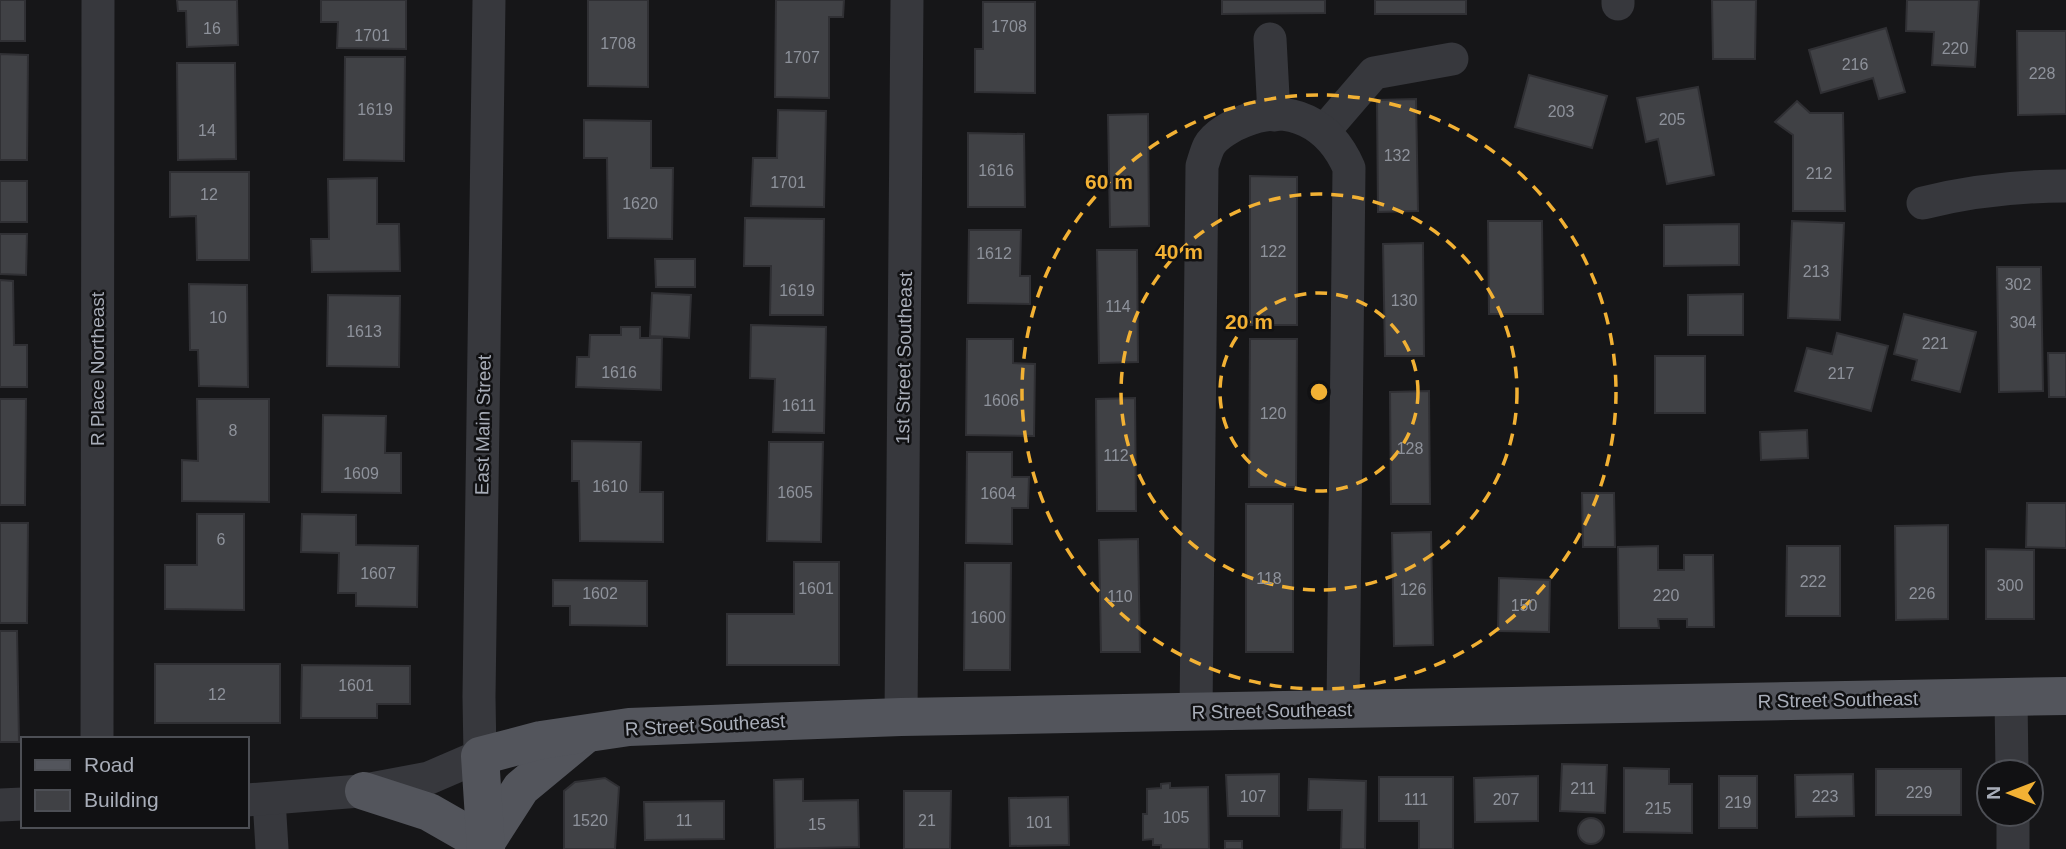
<svg xmlns="http://www.w3.org/2000/svg" width="2066" height="849" font-family="Helvetica,sans-serif">
<style>
.building{fill:#404145;stroke:#303034;stroke-width:2}
.lines{fill:none;stroke-linecap:round;stroke-linejoin:round}
.minor{stroke:#37383d;stroke-width:33}
.major{stroke:#53555c;stroke-width:38}
.ring{fill:none;stroke:#f2b134;stroke-width:3.5;stroke-dasharray:12 9}
.labels{text-anchor:middle;dominant-baseline:central;stroke-width:5;stroke-linejoin:round;paint-order:stroke}
.number-label{font-size:16px;fill:#8e929b}
.street-label{font-size:19px;fill:#a8adb8;stroke:#111113}
.centre{fill:#f2b134;stroke:#111113;stroke-width:3.5}
.ring-label{font-size:21px;text-anchor:middle;font-weight:bold;fill:#f2b134;stroke:#111113;stroke-width:5;stroke-linejoin:round;paint-order:stroke}
</style>
<rect width="100%" height="100%" fill="#161618"/>
<g class="building">
<rect x="0" y="0" width="25" height="41"/>
<polygon points="177,0 237,0 238,45 187,47 186,11 178,11"/>
<polygon points="321,0 406,0 406,49 337,48 338,22 321,22"/>
<polygon points="588,0 648,0 648,87 588,86"/>
<polygon points="776,0 844,0 843,17 829,17 829,98 775,97"/>
<polygon points="1222,0 1325,0 1325,13 1222,14"/>
<rect x="1375" y="0" width="91" height="14"/>
<polygon points="1712,0 1756,0 1755,59 1713,59"/>
<polygon points="1907,0 1979,0 1975,67 1932,65 1934,32 1906,31"/>
<polygon points="983,2 1035,2 1035,93 975,92 975,49 983,49"/>
<polygon points="1886,28 1905,92 1879,99 1873,78 1821,93 1809,50"/>
<polygon points="2017,31 2066,31 2066,114 2018,115"/>
<polygon points="0,54 28,55 27,160 0,160"/>
<polygon points="345,57 405,57 404,161 344,160"/>
<polygon points="177,63 235,63 236,159 178,160"/>
<polygon points="1529,75 1607,96 1592,148 1515,127"/>
<polygon points="1698,87 1714,175 1667,184 1658,139 1646,142 1637,98"/>
<polygon points="1416,99 1418,211 1378,212 1377,100"/>
<polygon points="1797,101 1810,113 1843,113 1845,211 1793,211 1793,135 1775,122"/>
<polygon points="778,110 826,111 824,207 751,206 753,158 777,158"/>
<polygon points="1148,114 1149,226 1110,227 1108,115"/>
<polygon points="584,120 651,121 651,168 673,168 672,239 608,238 607,158 584,158"/>
<polygon points="968,133 1024,134 1025,207 968,207"/>
<polygon points="170,172 249,172 249,260 197,260 196,216 170,217"/>
<polygon points="1250,176 1297,177 1297,325 1250,325"/>
<polygon points="377,178 377,224 399,224 400,271 312,272 311,239 329,239 328,179"/>
<rect x="0" y="181" width="27" height="41"/>
<polygon points="745,218 824,219 823,315 770,315 771,266 744,266"/>
<polygon points="1488,221 1542,221 1543,314 1489,314"/>
<polygon points="1792,221 1844,223 1840,320 1788,318"/>
<polygon points="1739,224 1739,265 1664,266 1664,225"/>
<polygon points="969,230 1021,230 1020,276 1030,276 1030,304 968,303"/>
<polygon points="0,234 27,234 26,275 0,274"/>
<polygon points="1423,243 1424,356 1385,356 1383,244"/>
<polygon points="1097,250 1137,250 1138,362 1099,363"/>
<polygon points="655,259 695,259 695,287 656,287"/>
<polygon points="1997,267 2041,267 2043,391 1999,392"/>
<polygon points="0,280 13,281 14,345 27,345 27,387 0,387"/>
<polygon points="189,284 247,285 248,387 199,386 198,350 190,350"/>
<polygon points="652,293 691,295 689,338 650,336"/>
<polygon points="1743,294 1743,335 1688,335 1688,295"/>
<polygon points="328,295 400,296 399,367 327,366"/>
<polygon points="1904,314 1976,332 1960,392 1912,380 1917,360 1894,354"/>
<polygon points="751,325 826,327 824,433 773,432 775,379 750,378"/>
<polygon points="621,327 640,327 640,338 662,338 661,390 576,387 577,357 589,357 590,335 621,335"/>
<polygon points="1837,333 1888,346 1871,411 1795,391 1807,348 1832,354"/>
<polygon points="967,339 1013,339 1013,363 1035,364 1034,436 966,435"/>
<polygon points="1250,339 1297,339 1296,487 1249,487"/>
<polygon points="2048,353 2066,353 2066,397 2049,397"/>
<rect x="1655" y="356" width="50" height="57"/>
<polygon points="1429,391 1430,504 1391,504 1390,392"/>
<polygon points="1135,398 1136,511 1097,511 1096,399"/>
<polygon points="0,399 26,399 25,505 0,505"/>
<polygon points="197,399 269,399 269,502 182,501 182,460 198,461"/>
<polygon points="323,415 386,416 385,453 401,453 401,493 322,492"/>
<polygon points="1807,430 1808,458 1761,460 1760,432"/>
<polygon points="572,441 641,442 640,492 663,492 663,542 580,541 579,481 572,481"/>
<polygon points="769,442 823,442 821,542 767,541"/>
<polygon points="967,452 1012,452 1012,477 1029,477 1028,508 1012,508 1012,544 966,543"/>
<polygon points="1582,493 1614,493 1615,547 1583,547"/>
<polygon points="2027,503 2066,503 2066,548 2026,547"/>
<rect x="1246" y="504" width="47" height="148"/>
<polygon points="197,514 244,514 244,610 165,609 165,565 197,565"/>
<polygon points="302,514 356,515 356,545 418,546 417,607 356,606 356,593 338,593 339,553 301,552"/>
<polygon points="0,523 28,523 27,623 0,623"/>
<polygon points="1948,525 1948,619 1896,620 1895,526"/>
<polygon points="1431,532 1433,645 1394,646 1392,533"/>
<polygon points="1138,539 1140,652 1101,652 1099,540"/>
<polygon points="1658,546 1658,570 1684,570 1684,555 1713,555 1714,627 1687,627 1687,619 1658,619 1659,628 1619,628 1618,547"/>
<polygon points="1787,546 1840,546 1840,616 1786,616"/>
<polygon points="1986,549 2034,550 2034,619 1986,619"/>
<polygon points="794,562 839,562 839,665 727,665 727,614 794,614"/>
<polygon points="965,563 1011,563 1010,670 964,670"/>
<polygon points="1499,578 1550,580 1549,632 1498,631"/>
<polygon points="553,580 647,581 647,626 570,625 570,606 553,606"/>
<polygon points="0,631 17,631 19,742 0,742"/>
<rect x="155" y="664" width="125" height="59"/>
<polygon points="302,665 410,666 410,704 377,704 377,718 301,718"/>
<polygon points="1562,764 1607,765 1605,813 1560,811"/>
<polygon points="1624,768 1669,769 1669,784 1692,784 1692,833 1624,832"/>
<rect x="1876" y="769" width="85" height="46"/>
<polygon points="1279,774 1279,816 1228,816 1226,775"/>
<polygon points="1853,774 1854,816 1796,817 1795,775"/>
<polygon points="1538,776 1538,821 1475,822 1474,778"/>
<rect x="1719" y="776" width="38" height="52"/>
<polygon points="1379,777 1453,777 1453,849 1419,849 1419,821 1379,821"/>
<polygon points="605,778 619,787 615,849 564,849 564,791 575,782"/>
<polygon points="803,779 803,801 858,800 859,847 775,849 774,780"/>
<polygon points="1309,779 1366,781 1365,849 1341,849 1342,810 1308,810"/>
<polygon points="1170,783 1170,788 1208,787 1209,849 1161,849 1161,845 1153,845 1153,839 1143,840 1143,814 1147,814 1147,789 1161,788 1161,784"/>
<polygon points="904,791 951,791 950,849 904,849"/>
<polygon points="1068,797 1069,845 1010,846 1009,798"/>
<polygon points="724,801 724,839 645,840 644,802"/>
<circle cx="1591" cy="831" r="13"/>
<rect x="1225" y="841" width="17" height="8"/>
</g>
<g class="lines">
<g class="minor">
<polyline points="1618,4 1618,0"/>
<polyline points="1270,39 1274,115"/>
<polyline points="1324,131 1374,73 1452,59"/>
<path d="M1923,203c48,-12 94,-17 143,-17"/>
<polyline points="2011,697 2012,772"/>
<path d="M1196,712l6,-546c2,-6 4,-14 7,-20 6,-11 24,-21 35,-25 46,-19 86,3 105,47l-6,541"/>
<polyline points="901,717 907,0"/>
<polyline points="97,739 98,0"/>
<polyline points="269,799 272,849"/>
<polyline points="247,800 360,791 429,778 480,756 479,697 489,0"/>
<polyline points="0,805 23,804"/>
<polyline points="2013,814 2013,849"/>
</g>
<g class="major">
<polyline points="364,791 429,812 485,844 521,788 586,734"/>
<polyline points="486,849 480,756 541,740 629,727 901,717 2066,696"/>
</g>
</g>
<g class="ring">
<circle cx="1319" cy="392" r="99"/>
<circle cx="1319" cy="392" r="198"/>
<circle cx="1319" cy="392" r="297"/>
</g>
<g class="labels">
<g class="number-label">
<text x="1009" y="26">1708</text>
<text x="212" y="28">16</text>
<text x="372" y="35">1701</text>
<text x="618" y="43">1708</text>
<text x="1955" y="48">220</text>
<text x="802" y="57">1707</text>
<text x="1855" y="64">216</text>
<text x="2042" y="73">228</text>
<text x="375" y="109">1619</text>
<text x="1561" y="111">203</text>
<text x="1672" y="119">205</text>
<text x="207" y="130">14</text>
<text x="1397" y="155">132</text>
<text x="996" y="170">1616</text>
<text x="1819" y="173">212</text>
<text x="788" y="182">1701</text>
<text x="209" y="194">12</text>
<text x="640" y="203">1620</text>
<text x="1273" y="251">122</text>
<text x="994" y="253">1612</text>
<text x="1816" y="271">213</text>
<text x="2018" y="284">302</text>
<text x="797" y="290">1619</text>
<text x="1404" y="300">130</text>
<text x="1118" y="306">114</text>
<text x="218" y="317">10</text>
<text x="2023" y="322">304</text>
<text x="364" y="331">1613</text>
<text x="1935" y="343">221</text>
<text x="619" y="372">1616</text>
<text x="1841" y="373">217</text>
<text x="1001" y="400">1606</text>
<text x="799" y="405">1611</text>
<text x="1273" y="413">120</text>
<text x="233" y="430">8</text>
<text x="1410" y="448">128</text>
<text x="1116" y="455">112</text>
<text x="361" y="473">1609</text>
<text x="610" y="486">1610</text>
<text x="795" y="492">1605</text>
<text x="998" y="493">1604</text>
<text x="221" y="539">6</text>
<text x="378" y="573">1607</text>
<text x="1269" y="578">118</text>
<text x="1813" y="581">222</text>
<text x="2010" y="585">300</text>
<text x="816" y="588">1601</text>
<text x="1413" y="589">126</text>
<text x="600" y="593">1602</text>
<text x="1922" y="593">226</text>
<text x="1666" y="595">220</text>
<text x="1120" y="596">110</text>
<text x="1524" y="605">150</text>
<text x="988" y="617">1600</text>
<text x="356" y="685">1601</text>
<text x="217" y="694">12</text>
<text x="1583" y="788">211</text>
<text x="1919" y="792">229</text>
<text x="1253" y="796">107</text>
<text x="1825" y="796">223</text>
<text x="1416" y="799">111</text>
<text x="1506" y="799">207</text>
<text x="1738" y="802">219</text>
<text x="1658" y="808">215</text>
<text x="1176" y="817">105</text>
<text x="590" y="820">1520</text>
<text x="684" y="820">11</text>
<text x="927" y="820">21</text>
<text x="1039" y="822">101</text>
<text x="817" y="824">15</text>
</g>
<g class="street-label">
<text transform="translate(904 358) rotate(-89)">1st Street Southeast</text>
<text transform="translate(97 369) rotate(-90)">R Place Northeast</text>
<text transform="translate(483 425) rotate(-89)">East Main Street</text>
<text transform="translate(1838 700) rotate(-1)">R Street Southeast</text>
<text transform="translate(1272 711) rotate(-1)">R Street Southeast</text>
<text transform="translate(705 725) rotate(-3)">R Street Southeast</text>
</g>
</g>
<circle cx="1319" cy="392" r="10" class="centre"/>
<g class="ring-label">
<text x="1109" y="189">60 m</text>
<text x="1179" y="259">40 m</text>
<text x="1249" y="329">20 m</text>
</g>
<rect x="21" y="737" width="228" height="91" fill="#111113" stroke="#4d4f55" stroke-width="2"/>
<rect x="35" y="760" width="35" height="10" fill="#53555c" stroke="#4d4f55" stroke-width="2"/>
<text x="84" y="772" font-size="21" fill="#a8adb8">Road</text>
<rect x="35" y="790" width="35" height="21" fill="#404145" stroke="#4d4f55" stroke-width="2"/>
<text x="84" y="807" font-size="21" fill="#a8adb8">Building</text>
<g transform="translate(2010 793) rotate(270)"><circle r="33" fill="#111113" stroke="#4d4f55" stroke-width="2"/>
<path d="M0-5L12 26L0 18L-12 26Z" fill="#f2b134"/>
<text y="-10" font-size="19" font-weight="bold" text-anchor="middle" fill="#a8adb8">N</text>
</g>
</svg>
